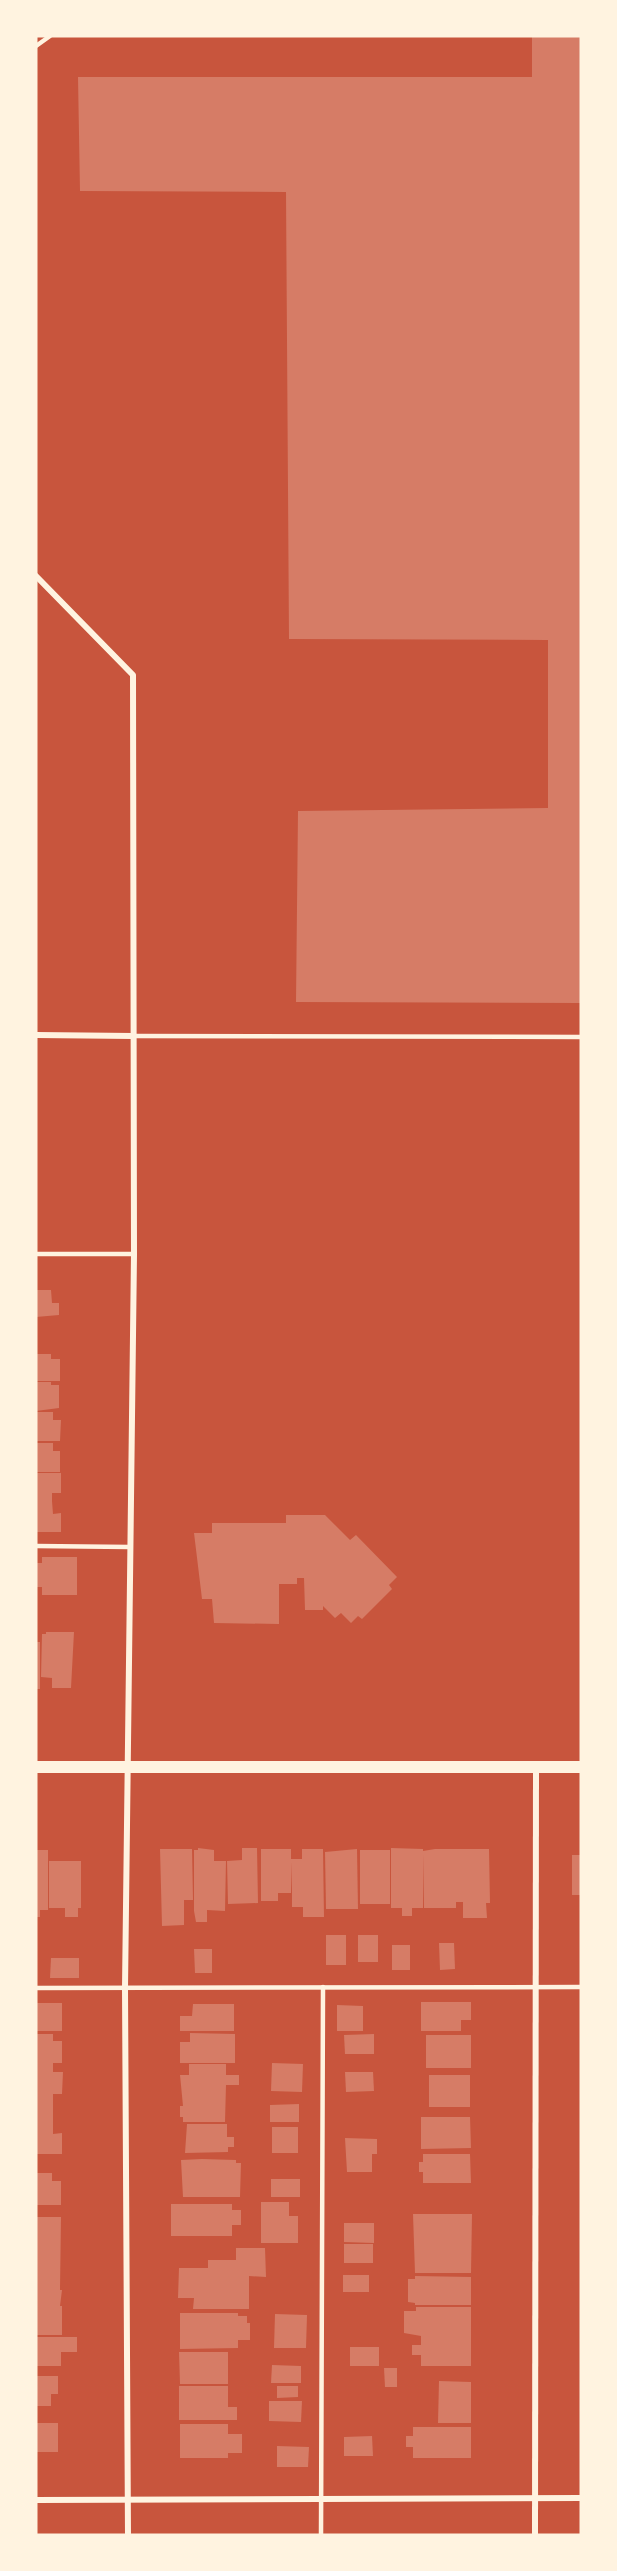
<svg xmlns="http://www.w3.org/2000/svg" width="617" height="2571" font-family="Inter,sans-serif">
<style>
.building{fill:#d67c66}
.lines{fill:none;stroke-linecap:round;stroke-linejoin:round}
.service{stroke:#fff3e0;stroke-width:4.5}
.minor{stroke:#fff3e0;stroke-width:6}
.secondary{stroke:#fff3e0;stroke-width:12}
</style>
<rect width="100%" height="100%" fill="#c8553d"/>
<g class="building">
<polygon points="532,36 581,36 581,1003 296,1002 298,811 548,808 548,640 289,639 286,192 80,191 78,77 532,77"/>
<polygon points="36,1290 51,1290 52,1303 59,1303 59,1315 36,1317"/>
<polygon points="36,1354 51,1354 51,1359 60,1359 60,1381 36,1381"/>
<polygon points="36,1382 51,1382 51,1385 59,1385 59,1408 36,1411"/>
<polygon points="36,1412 53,1412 53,1420 61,1420 60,1441 36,1441"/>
<polygon points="36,1443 53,1443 53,1451 60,1451 60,1472 36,1472"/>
<polygon points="36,1473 61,1473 61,1493 52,1493 52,1501 53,1514 61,1513 61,1532 36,1532"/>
<polygon points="286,1515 325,1515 350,1540 356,1535 397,1577 389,1585 392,1589 362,1619 358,1616 351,1623 341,1613 335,1618 323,1606 323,1610 305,1610 304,1578 297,1578 297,1584 279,1584 279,1624 214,1623 212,1599 202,1599 194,1533 212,1533 212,1523 286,1523"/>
<polygon points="42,1557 77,1557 77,1595 42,1595 42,1587 36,1587 36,1563 42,1563"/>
<polygon points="46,1632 74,1632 71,1688 52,1688 52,1678 41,1677 42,1634 46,1634"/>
<rect x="36" y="1642" width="4" height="47"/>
<polygon points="198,1848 214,1850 214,1861 226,1861 225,1911 207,1910 207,1922 196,1922 194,1911 194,1850 198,1850"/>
<polygon points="242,1848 257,1848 258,1903 228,1904 227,1861 242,1860"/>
<polygon points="391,1848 423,1849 423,1851 435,1849 489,1849 490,1903 486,1903 487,1918 463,1918 463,1902 456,1902 456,1908 424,1908 424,1854 423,1908 412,1908 412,1916 402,1916 402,1908 391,1908"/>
<polygon points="160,1849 192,1849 193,1900 184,1900 184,1925 162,1926"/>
<polygon points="261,1849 291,1849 291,1859 302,1859 302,1849 323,1849 324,1917 303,1917 303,1907 292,1907 292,1862 291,1893 278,1893 278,1901 261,1901"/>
<polygon points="357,1849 358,1909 326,1909 325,1852"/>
<polygon points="36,1850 48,1850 48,1910 40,1910 40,1917 36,1917"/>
<rect x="360" y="1850" width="30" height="54"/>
<rect x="572" y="1855" width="9" height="40"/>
<polygon points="49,1861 81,1861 81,1908 78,1908 78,1917 65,1917 65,1908 49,1908"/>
<rect x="326" y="1935" width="20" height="30"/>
<rect x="358" y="1935" width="20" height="27"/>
<polygon points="439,1943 454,1943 455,1969 440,1970"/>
<rect x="392" y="1945" width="18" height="25"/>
<polygon points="194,1949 212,1949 212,1973 195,1973"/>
<polygon points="51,1958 79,1958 79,1978 50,1978"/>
<polygon points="421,2002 471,2002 471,2020 461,2020 461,2031 421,2031"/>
<rect x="36" y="2003" width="26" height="28"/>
<polygon points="193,2004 234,2004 234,2031 180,2031 180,2016 192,2016"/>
<polygon points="337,2005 363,2006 363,2031 337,2031"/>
<polygon points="190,2033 235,2034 235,2063 180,2063 180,2042 190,2042"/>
<polygon points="36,2034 53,2034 53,2041 62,2041 62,2063 53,2063 53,2072 63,2072 62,2094 53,2094 53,2134 62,2133 62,2154 36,2154"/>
<polygon points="374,2034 374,2054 345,2054 344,2035"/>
<rect x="426" y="2035" width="45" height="33"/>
<polygon points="272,2063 303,2064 302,2092 271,2091"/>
<polygon points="189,2064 226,2064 226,2075 239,2075 239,2085 226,2085 225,2122 183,2122 183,2117 180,2117 180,2106 183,2106 180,2075 189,2075"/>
<polygon points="345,2072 373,2072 374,2091 346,2092"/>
<rect x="429" y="2075" width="41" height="32"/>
<polygon points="299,2104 299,2122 270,2122 270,2105"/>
<polygon points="421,2117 470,2117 471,2148 421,2149"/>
<polygon points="187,2124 227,2124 227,2137 234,2137 234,2147 228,2147 228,2152 185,2153"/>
<rect x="272" y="2127" width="26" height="26"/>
<polygon points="345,2138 377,2139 377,2154 372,2154 372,2172 347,2172"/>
<polygon points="423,2154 470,2154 471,2183 423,2183 423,2172 419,2172 419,2162 423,2162"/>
<polygon points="202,2159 236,2160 236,2163 241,2163 240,2197 183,2197 181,2160"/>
<polygon points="36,2173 52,2173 52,2181 61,2181 61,2205 36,2205"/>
<rect x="271" y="2179" width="29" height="18"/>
<polygon points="261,2202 289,2202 289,2216 298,2216 298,2243 261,2243"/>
<polygon points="171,2204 232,2204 232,2210 241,2210 241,2225 232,2225 232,2236 171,2236"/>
<polygon points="413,2214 472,2214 471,2273 415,2273"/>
<polygon points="36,2217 61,2217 60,2290 62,2290 60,2306 62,2306 62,2335 36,2335"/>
<polygon points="344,2223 374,2223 374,2243 344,2242"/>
<rect x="344" y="2244" width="29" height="19"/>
<polygon points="236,2248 265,2248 266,2277 249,2276 249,2309 193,2309 194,2298 178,2298 179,2268 208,2268 208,2260 236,2260"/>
<rect x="343" y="2275" width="26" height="17"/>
<polygon points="415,2276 471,2277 471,2305 415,2305 415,2303 408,2302 408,2279 415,2279"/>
<polygon points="416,2307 471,2307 471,2366 421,2366 421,2355 412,2355 412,2345 421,2345 421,2336 404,2333 404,2311 416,2311"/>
<polygon points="180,2313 238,2313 238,2316 247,2316 247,2323 250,2323 250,2340 238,2340 238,2348 180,2349"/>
<polygon points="275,2314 307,2315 306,2348 274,2348"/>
<polygon points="36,2337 77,2337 77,2352 61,2352 61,2366 36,2366"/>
<rect x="350" y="2347" width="29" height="19"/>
<polygon points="179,2352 228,2352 228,2384 180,2384"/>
<polygon points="272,2365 301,2366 301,2383 271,2383"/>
<polygon points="384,2368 397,2368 397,2387 385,2387"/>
<polygon points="36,2376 58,2376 58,2394 51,2394 51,2406 36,2406"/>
<polygon points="439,2381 471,2382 471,2423 438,2423"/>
<polygon points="179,2386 228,2386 228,2407 237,2407 237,2420 179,2420"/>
<polygon points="277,2386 298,2386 298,2397 277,2398"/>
<polygon points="269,2401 302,2401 301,2422 269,2421"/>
<rect x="36" y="2423" width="22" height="29"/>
<polygon points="180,2424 228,2424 228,2434 242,2434 242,2453 228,2453 228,2458 180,2458"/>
<polygon points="413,2427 471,2427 471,2458 413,2458 413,2447 406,2447 406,2436 413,2436"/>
<polygon points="372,2436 373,2456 344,2456 344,2437"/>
<polygon points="277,2446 309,2447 308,2467 277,2467"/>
</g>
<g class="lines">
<g class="service">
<polyline points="36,46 50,36"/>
<polyline points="133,1036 581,1037"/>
<polyline points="36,1254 134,1254"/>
<polyline points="36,1546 130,1547"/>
<polyline points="36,1988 581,1987"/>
<polyline points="321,2535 323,1987"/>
</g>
<g class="minor">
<polyline points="36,576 133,675 134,1254 125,1988 128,2535"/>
<polyline points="36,1035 133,1036"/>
<polyline points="36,2500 581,2498"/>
<polyline points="535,2535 536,1767"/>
</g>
<polyline class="secondary" points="36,1767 581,1767"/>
</g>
<rect width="617" height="2571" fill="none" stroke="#fff3e0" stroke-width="75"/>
</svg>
